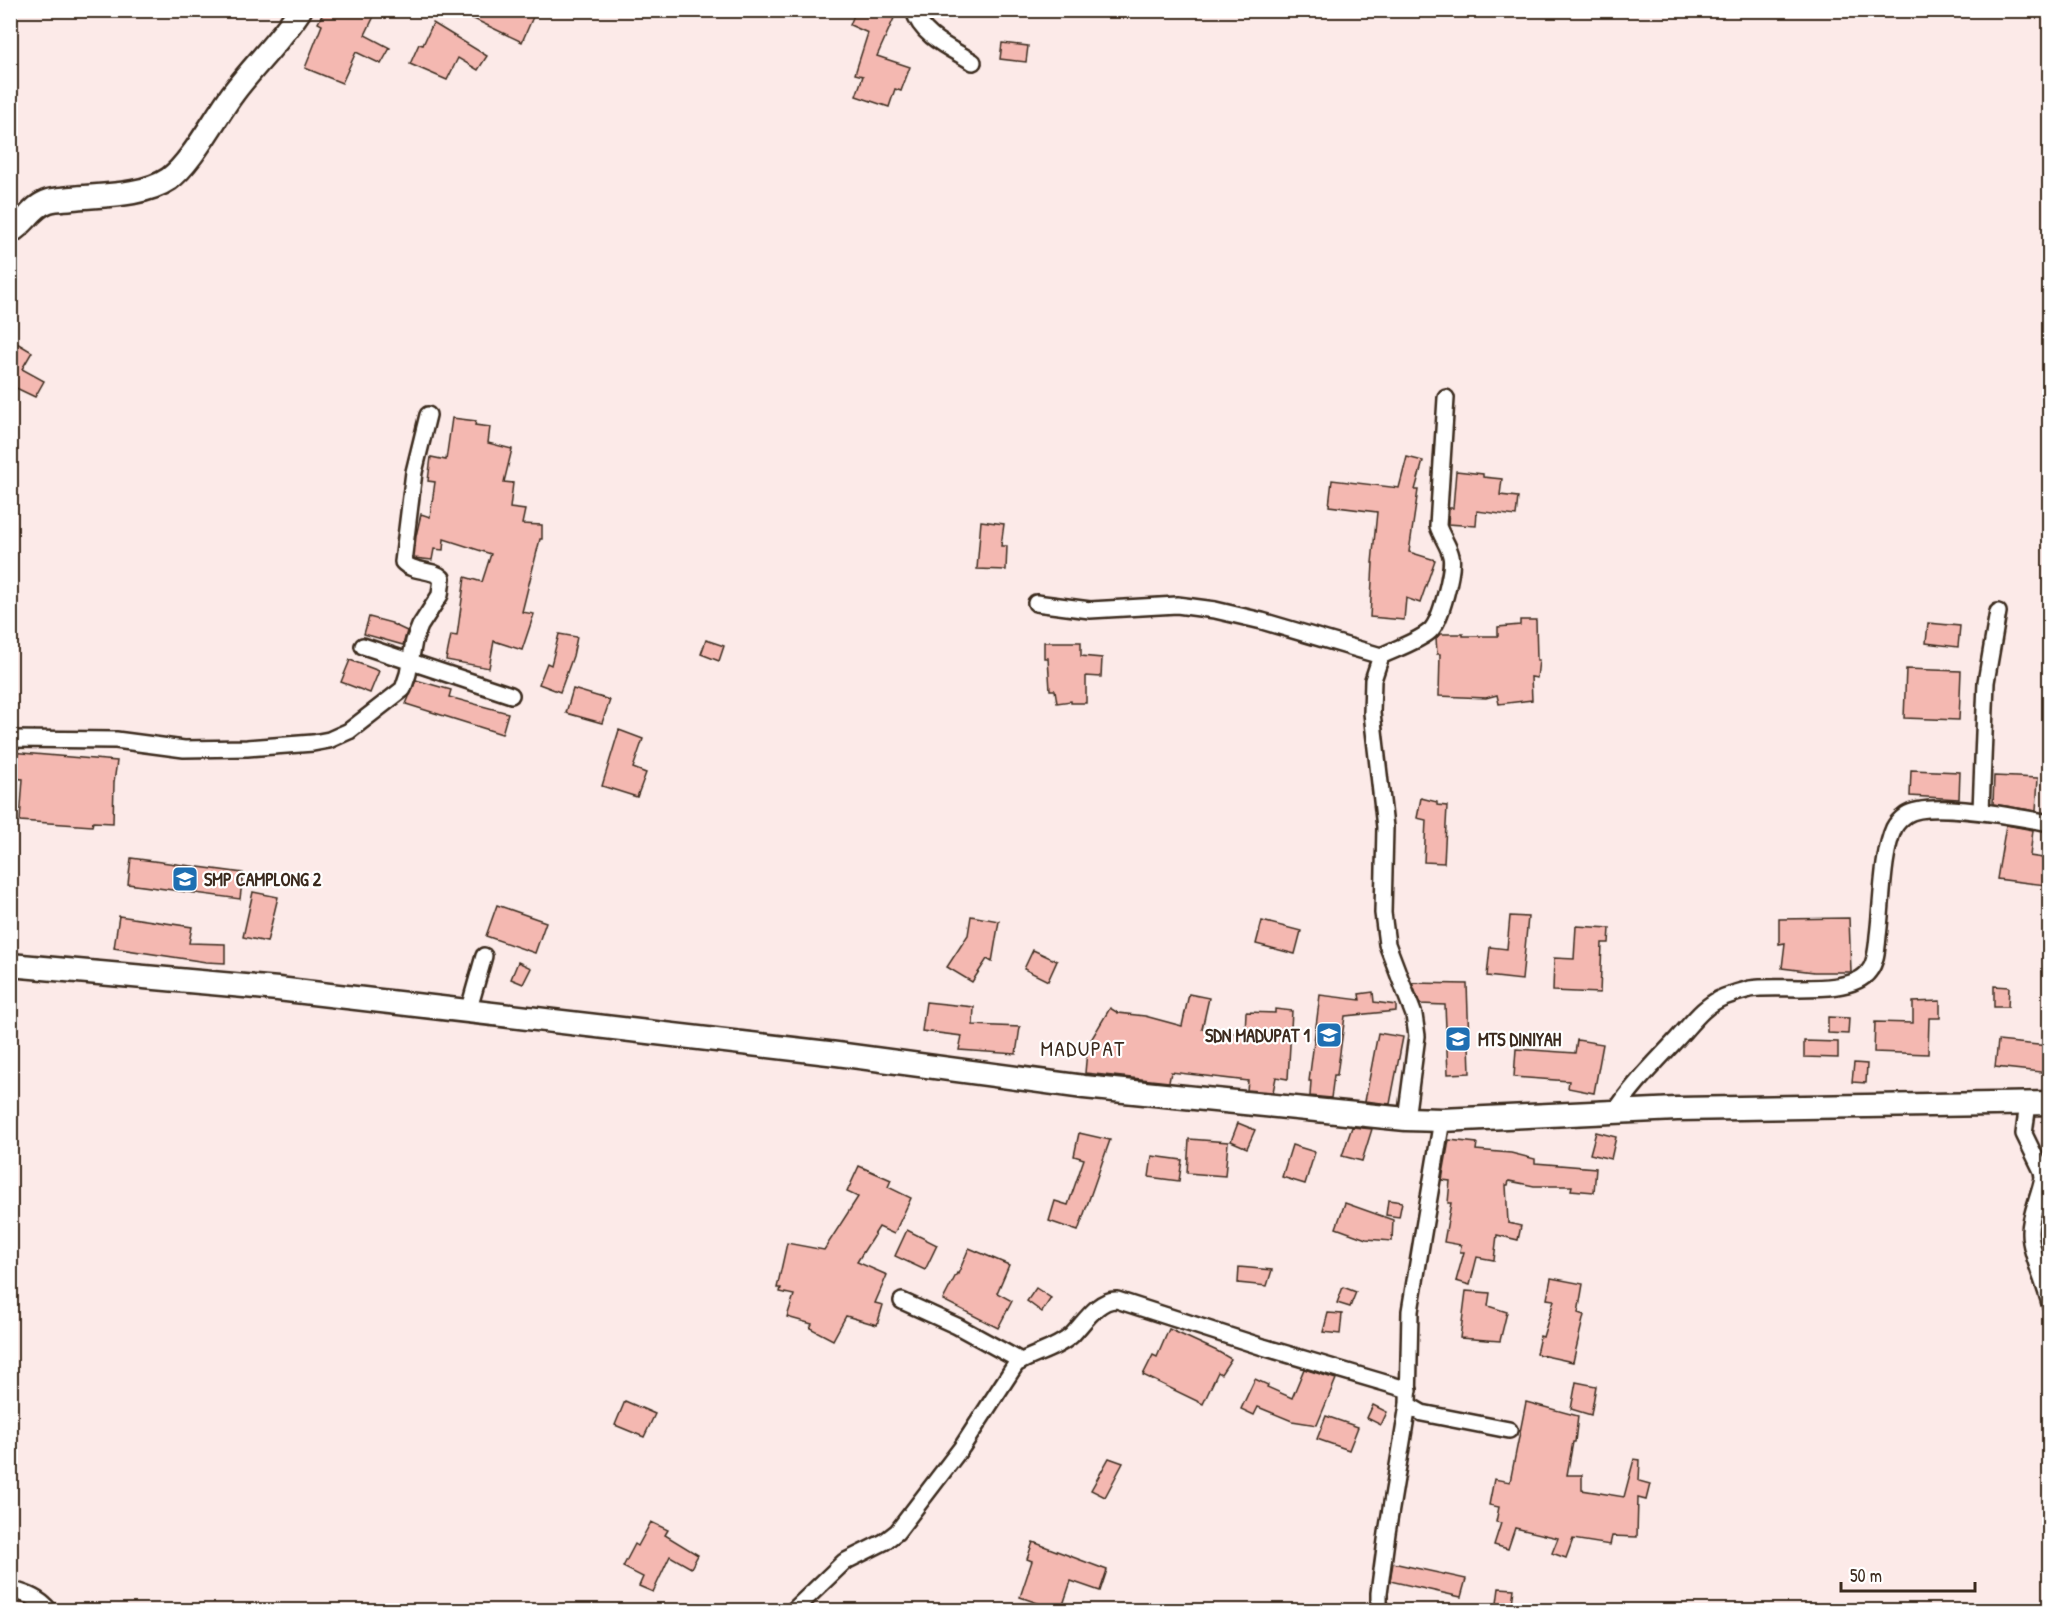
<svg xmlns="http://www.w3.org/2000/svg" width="2060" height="1621" font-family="'Patrick Hand',sans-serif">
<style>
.building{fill:#f4b8b1;stroke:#3b2a1e;stroke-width:1.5}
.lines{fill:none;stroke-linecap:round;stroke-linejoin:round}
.street-casing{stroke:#3b2a1e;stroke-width:20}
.secondary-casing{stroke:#3b2a1e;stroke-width:27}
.street{stroke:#fff;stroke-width:15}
.secondary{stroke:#fff;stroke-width:22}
.labels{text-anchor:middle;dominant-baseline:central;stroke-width:4.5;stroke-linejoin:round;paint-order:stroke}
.poi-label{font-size:18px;font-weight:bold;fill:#3b2a1e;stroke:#fff;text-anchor:start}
.quarter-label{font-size:21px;letter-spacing:1.5px;fill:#3b2a1e;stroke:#fff}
</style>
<rect width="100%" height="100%" fill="#fceae8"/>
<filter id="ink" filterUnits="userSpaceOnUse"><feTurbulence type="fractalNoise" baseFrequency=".0167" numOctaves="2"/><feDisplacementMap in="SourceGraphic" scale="12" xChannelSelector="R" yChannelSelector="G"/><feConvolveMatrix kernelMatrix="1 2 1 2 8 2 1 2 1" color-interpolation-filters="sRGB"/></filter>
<g filter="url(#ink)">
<g class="building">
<polygon points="325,10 377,10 365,35 390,48 381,64 356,52 342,83 305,68 322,25 318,23"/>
<polygon points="455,10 536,10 522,42"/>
<polygon points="856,10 877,10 894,18 877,56 910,67 901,91 895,89 889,107 856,96 863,76 855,74 868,33 850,25"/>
<polygon points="433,23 487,56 478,70 458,58 447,80 410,64 419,44 423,45"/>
<polygon points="1002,43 1028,46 1026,62 1000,59"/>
<polygon points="10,339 32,352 22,369 44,381 35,397 12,386 10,389"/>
<polygon points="452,418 476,421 475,425 490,427 488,443 512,449 504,482 513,483 510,508 525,510 522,524 542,525 542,539 540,539 522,612 534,614 522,650 494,641 489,668 446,660 451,635 457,636 465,577 482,582 491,554 444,539 443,550 434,549 432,560 414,558 416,536 421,514 430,517 435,482 428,481 431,457 446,460"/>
<polygon points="1407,457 1423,461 1415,490 1418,490 1409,552 1435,560 1420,603 1406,598 1404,620 1370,617 1373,563 1372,563 1377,512 1329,506 1332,480 1399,488"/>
<polygon points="1456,471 1483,474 1483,477 1502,479 1500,495 1518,497 1516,516 1477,511 1476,526 1448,524 1449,508 1453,508"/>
<polygon points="981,521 1004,524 1001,546 1007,546 1006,570 977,569"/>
<polygon points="369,617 392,623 392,624 407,631 403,645 364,634"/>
<polygon points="1520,620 1536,620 1537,660 1539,660 1537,678 1531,677 1532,700 1499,704 1497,695 1486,698 1439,696 1440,654 1437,654 1436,638 1440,634 1463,634 1463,636 1498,636 1498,627 1520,625"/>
<polygon points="1928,623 1960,626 1958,647 1926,643"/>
<polygon points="559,634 577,637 573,656 560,692 539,684 547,663 551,665"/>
<polygon points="706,640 724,646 719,661 701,654"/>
<polygon points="1044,642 1081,642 1081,656 1102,658 1101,677 1086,676 1086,703 1071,703 1071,701 1057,703 1055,690 1050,690 1048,658 1044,658"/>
<polygon points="350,660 379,671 370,693 341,682"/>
<polygon points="1906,669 1961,671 1959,720 1904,718"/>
<polygon points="416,680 451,690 449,697 508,713 502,734 406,704"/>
<polygon points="573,689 610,700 602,723 566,713"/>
<polygon points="619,730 643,739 633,768 646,773 637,797 602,786"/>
<polygon points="10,752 117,761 114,782 113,823 93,822 92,826 20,821 23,779 10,778"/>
<polygon points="1911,770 1960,772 1959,799 1910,796"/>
<polygon points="1994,776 2038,778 2036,811 1993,804"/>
<polygon points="1421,798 1437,802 1437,805 1447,806 1444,863 1424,862 1426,820 1417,818"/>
<polygon points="2006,825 2033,830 2030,856 2049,859 2046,885 1997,879"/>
<polygon points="131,858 243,873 240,899 128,884"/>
<polygon points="253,892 278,897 267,942 243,937"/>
<polygon points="497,905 546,922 535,953 486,936"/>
<polygon points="119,916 192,927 189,943 225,944 225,963 206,962 114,948"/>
<polygon points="971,916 999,921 992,962 987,959 972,982 947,967 968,935"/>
<polygon points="1510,916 1528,917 1522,980 1487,976 1490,947 1507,949"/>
<polygon points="1849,918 1851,972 1814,972 1782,968 1785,943 1779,944 1779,919"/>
<polygon points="1262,921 1301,931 1295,954 1256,944"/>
<polygon points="1576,926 1610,928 1609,943 1602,943 1600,993 1553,991 1554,958 1574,959"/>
<polygon points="1033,950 1057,961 1048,981 1024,969"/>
<polygon points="518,962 531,968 523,984 511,979"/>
<polygon points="1412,983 1467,984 1470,1073 1448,1074 1445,1005 1420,1004"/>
<polygon points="1994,986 2009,987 2008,1007 1994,1007"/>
<polygon points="1373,992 1374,1002 1396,1005 1396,1011 1345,1016 1337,1075 1334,1075 1331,1098 1310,1096 1311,1081 1309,1081 1320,995 1360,1000 1359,994"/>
<polygon points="1189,994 1209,998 1202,1029 1208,1031 1245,1034 1246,1012 1275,1013 1275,1009 1292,1011 1288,1079 1276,1077 1273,1092 1247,1090 1248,1081 1171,1072 1169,1082 1085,1073 1088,1040 1091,1040 1110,1008 1118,1013 1145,1016 1182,1026"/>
<polygon points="1940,1001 1940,1018 1929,1018 1928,1054 1874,1052 1875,1022 1913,1023 1913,1002"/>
<polygon points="926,1002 974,1007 973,1025 1020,1027 1016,1054 959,1050 962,1036 922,1031"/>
<polygon points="1828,1017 1849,1018 1848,1034 1828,1033"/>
<polygon points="1378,1033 1403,1037 1390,1104 1365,1101"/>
<polygon points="1577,1040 1603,1044 1594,1093 1568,1088 1569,1081 1514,1077 1516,1049 1575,1053"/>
<polygon points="1804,1041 1838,1042 1838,1058 1804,1057"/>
<polygon points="1998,1041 2049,1046 2049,1073 1995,1067"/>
<polygon points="1854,1063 1867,1064 1866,1083 1852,1082"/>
<polygon points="1238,1123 1255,1130 1247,1148 1231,1141"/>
<polygon points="1352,1127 1372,1129 1362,1161 1342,1156"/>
<polygon points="1596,1132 1616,1137 1611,1159 1590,1154"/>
<polygon points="1079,1133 1110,1140 1078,1231 1049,1221 1055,1201 1068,1205 1084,1159 1074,1156"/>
<polygon points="1189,1139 1228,1142 1225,1176 1187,1173"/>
<polygon points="1449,1140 1477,1143 1476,1150 1511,1153 1535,1159 1535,1163 1596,1168 1594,1192 1571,1190 1572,1186 1534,1186 1509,1181 1508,1185 1506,1185 1508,1223 1521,1226 1518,1240 1497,1235 1494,1260 1477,1257 1470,1285 1456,1281 1464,1252 1460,1252 1461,1245 1444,1242 1451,1203 1448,1203 1450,1181 1442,1180"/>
<polygon points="1292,1145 1315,1152 1305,1184 1282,1177"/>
<polygon points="1152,1156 1182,1160 1179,1181 1149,1177"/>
<polygon points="859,1166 891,1180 888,1187 911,1198 894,1234 879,1227 857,1262 887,1275 875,1303 883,1305 877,1325 846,1316 833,1340 810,1328 812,1324 787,1317 794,1295 780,1292 781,1288 777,1288 787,1243 824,1250 858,1197 847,1192"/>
<polygon points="1388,1200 1402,1202 1399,1217 1386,1215"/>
<polygon points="1345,1203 1393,1220 1392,1241 1366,1239 1336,1228"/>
<polygon points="907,1230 937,1245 925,1270 895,1256"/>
<polygon points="969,1248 1009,1265 997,1293 1012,1301 998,1328 943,1300 957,1273 958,1274"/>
<polygon points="1239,1267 1272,1270 1267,1286 1238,1283"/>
<polygon points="1551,1278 1583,1284 1578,1313 1584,1315 1573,1362 1536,1354 1540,1336 1543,1337 1554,1300 1547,1299"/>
<polygon points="1343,1287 1356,1292 1350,1307 1337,1303"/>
<polygon points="1036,1288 1051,1298 1042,1312 1027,1301"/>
<polygon points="1466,1291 1490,1293 1488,1306 1507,1312 1500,1341 1460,1338"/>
<polygon points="1328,1313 1342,1314 1340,1334 1323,1332"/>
<polygon points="1169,1329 1217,1351 1231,1359 1221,1374 1218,1372 1203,1404 1143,1375 1153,1355 1157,1357"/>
<polygon points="1304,1369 1336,1379 1317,1425 1292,1421 1258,1407 1254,1415 1241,1409 1255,1379 1268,1385 1267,1387 1292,1398"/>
<polygon points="1576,1382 1596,1386 1591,1415 1571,1409"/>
<polygon points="625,1401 655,1414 644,1437 615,1425"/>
<polygon points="1526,1402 1578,1416 1575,1442 1573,1442 1567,1475 1582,1475 1582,1490 1624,1497 1634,1459 1640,1460 1639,1481 1650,1484 1646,1500 1638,1498 1637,1537 1612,1536 1610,1545 1573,1539 1566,1558 1552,1553 1558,1538 1515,1528 1508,1549 1494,1545 1501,1523 1496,1522 1499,1507 1489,1505 1494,1479 1510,1482"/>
<polygon points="1373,1405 1387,1412 1381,1425 1367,1418"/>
<polygon points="1326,1416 1358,1427 1349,1450 1317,1439"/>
<polygon points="1109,1458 1123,1463 1105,1497 1091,1490"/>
<polygon points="651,1522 668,1530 665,1535 698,1555 691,1568 670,1556 653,1592 639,1586 643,1577 623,1567 635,1544 638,1546"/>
<polygon points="1033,1542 1107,1570 1100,1591 1071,1581 1061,1611 1020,1597 1032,1561 1027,1559"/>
<polygon points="1393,1563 1466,1579 1461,1597 1390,1581"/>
<polygon points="1499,1588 1514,1589 1511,1611 1496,1611"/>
</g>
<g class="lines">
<defs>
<g id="street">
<path d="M914,10c6,26 38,39 59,52"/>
<polyline points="1036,603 1090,610 1177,605 1215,610 1262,621 1381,656"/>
<polyline points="363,646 511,695"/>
<path d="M10,739l106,1 68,9 63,-1 66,-5 16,-3 20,-9 54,-42 5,-15 6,-33 6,-15 20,-31 2,-17c-11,-10 -29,-5 -39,-16l11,-90 14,-57"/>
<polyline points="1981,811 1986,682 1998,612"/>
<polyline points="468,1012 484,956"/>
<path d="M2028,1103l-4,31 18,37 1,7c-3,18 -13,36 -13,54 0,20 15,51 20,72"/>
<path d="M1615,1112c18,-28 40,-49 62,-73 14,-15 27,-34 47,-42 8,-3 18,-6 26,-8 29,-5 101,8 119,-18 7,-8 8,-24 9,-35 4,-30 4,-82 16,-108 2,-4 8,-10 12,-13 23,-16 114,3 144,8"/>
<path d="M1406,1119l11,-83 -3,-21 -27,-71 -4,-31 2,-86 -13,-114 1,-33 8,-24c14,-7 38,-15 49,-25 11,-10 24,-62 21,-75 -2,-10 -10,-20 -13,-30l8,-128"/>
<polyline points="1442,1120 1410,1311 1408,1405 1422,1413 1509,1430"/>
<polyline points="902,1301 957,1326 1021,1361"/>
<path d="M10,1589c16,5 28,8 39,21"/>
<path d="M794,1610l50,-48 40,-20 13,-10 65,-85 54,-83c19,-11 38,-14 55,-28 13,-13 27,-37 46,-36l146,47 146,43"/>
<polyline points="1379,1610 1379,1593 1387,1533 1408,1405"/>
</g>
<g id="secondary">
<path d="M10,232c16,-9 22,-26 39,-31 7,-2 15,-2 23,-3 29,-3 72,-2 97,-19 22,-15 48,-65 65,-87 21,-28 47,-52 66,-82"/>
<polyline points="10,965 278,989 837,1054 1084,1087 1406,1119 1442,1120 1677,1109 2050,1103"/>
</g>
</defs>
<use href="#street" class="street-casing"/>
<use href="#secondary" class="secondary-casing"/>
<use href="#street" class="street"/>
<use href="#secondary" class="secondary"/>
</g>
</g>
<defs>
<symbol id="school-square" viewBox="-11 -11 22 22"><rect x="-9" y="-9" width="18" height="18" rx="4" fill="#1f6fb2" stroke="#fff"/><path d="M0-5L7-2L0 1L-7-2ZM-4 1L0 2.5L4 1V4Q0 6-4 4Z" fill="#fff"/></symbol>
</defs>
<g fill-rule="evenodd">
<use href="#school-square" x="170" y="864" width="30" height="30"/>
<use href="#school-square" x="1314" y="1020" width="30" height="30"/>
<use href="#school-square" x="1443" y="1024" width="30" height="30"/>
</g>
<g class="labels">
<g class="poi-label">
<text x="204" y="879">SMP CAMPLONG 2</text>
<text x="1310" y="1035" text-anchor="end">SDN MADUPAT 1</text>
<text x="1478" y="1039">MTS DINIYAH</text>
</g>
<g class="quarter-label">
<text x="1083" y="1048">MADUPAT</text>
</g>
</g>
<rect width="2060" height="1621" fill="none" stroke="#fff" stroke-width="36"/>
<rect x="18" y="18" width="2024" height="1585" fill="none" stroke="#3b2a1e" stroke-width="2" filter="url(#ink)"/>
<path d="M1841 1582v9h134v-9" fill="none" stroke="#3b2a1e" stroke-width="3"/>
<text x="1850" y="1582" font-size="18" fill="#3b2a1e" stroke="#ffffff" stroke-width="4.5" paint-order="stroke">50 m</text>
</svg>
